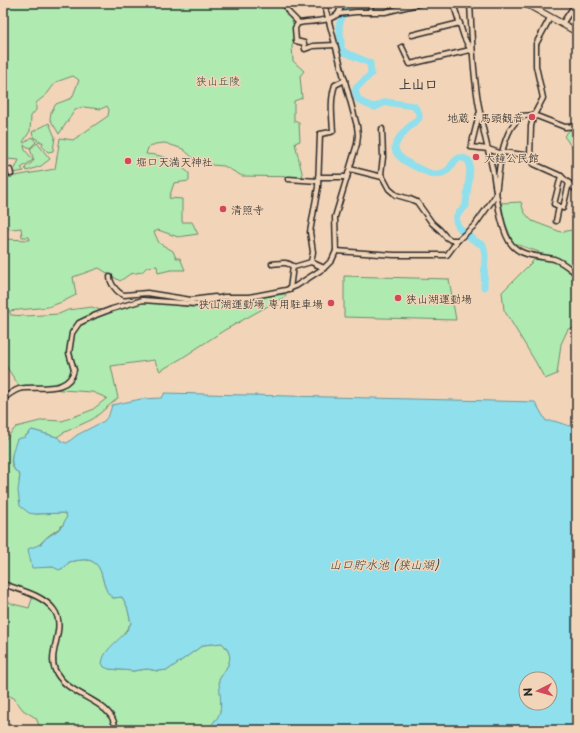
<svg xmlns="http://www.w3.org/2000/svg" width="580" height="733" font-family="'Playpen Sans','Klee One',sans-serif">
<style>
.green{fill:#afeab0;stroke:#6d8a6e}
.water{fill:#90dfec;stroke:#68979f;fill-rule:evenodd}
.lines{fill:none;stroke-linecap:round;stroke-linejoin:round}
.river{stroke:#90dfec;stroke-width:7}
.minor-casing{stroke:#2b2b2b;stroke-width:7}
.major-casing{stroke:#2b2b2b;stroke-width:8}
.minor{stroke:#f2d5b9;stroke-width:4}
.major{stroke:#f2d5b9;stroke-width:5.5}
.poi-dot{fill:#d1495b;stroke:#f2d5b9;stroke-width:1.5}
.labels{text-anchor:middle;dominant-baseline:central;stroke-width:3;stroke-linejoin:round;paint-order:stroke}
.park-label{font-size:11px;fill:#3f483f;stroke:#f2d5b9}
.poi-label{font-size:11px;fill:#2b2b2b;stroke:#f2d5b9;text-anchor:start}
.water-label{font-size:12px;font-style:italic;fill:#3a4648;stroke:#f2d5b9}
.quarter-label{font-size:13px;font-weight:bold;fill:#2b2b2b;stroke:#f2d5b9}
</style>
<rect width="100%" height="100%" fill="#f2d5b9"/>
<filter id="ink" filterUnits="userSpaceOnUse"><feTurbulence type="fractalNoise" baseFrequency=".025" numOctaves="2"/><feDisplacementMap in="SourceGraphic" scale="8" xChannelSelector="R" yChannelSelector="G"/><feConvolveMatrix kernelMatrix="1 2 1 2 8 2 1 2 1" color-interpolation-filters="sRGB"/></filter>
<g filter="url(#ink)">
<g class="green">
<path d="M3,3h269l6,1 6,4 8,13 2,6v14l-2,5 1,15 11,10 -4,5 2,22 -8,3v20l5,2 1,18 -5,2 8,34 -61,-1 -18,-10 -24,-2 -17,-15 -18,-6 -10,1 -7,4 -2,6c20,1 28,7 43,19v8l-15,2 -5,15 13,1v23h10l6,12 -20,3 -20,-7 -4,2 5,11 14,8 3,7h4l5,12h-14l-13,3 -1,-7 -10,1 -5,5 -12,2 -10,7 -21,-13 -26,9 3,18 -14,7 -14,5 -39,4 2,4 15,1 33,-2 9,-4 24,-3 8,3 26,-6 23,-3 42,6 94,-13 1,2 -63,35 -41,27 -22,13 -6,-11 -43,6 7,32 -25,21 -30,14 -6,4 -25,-7c-13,11 -32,31 -12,45l-1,6 16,33 30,-1 2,3c-3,12 -12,14 -20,21 -4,3 -6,7 -10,9l5,21h11l8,2 4,-2 4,-5c6,-1 13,-3 19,-2 19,4 10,26 25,38l9,-1 5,9 4,17 -7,10 -15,36 24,2 14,-2 11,2 10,-1 35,-25 19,-2c15,15 5,23 -3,37 1,8 3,23 1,32 -1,7 -9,11 -11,18h-168l-5,-12 -13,-8 -9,-12 -11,-5v-94l10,5 16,4 4,-12 -30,-13v-141l13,-15 28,-7 18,1 30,-11 15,-12 -15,-6 -31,-2 -25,-4h-17l-13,-20 -3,1v-44l1,-6 -1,1v-79l27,1 -1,-3h-7l-1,-9 -9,1 -9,-1v-50l52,-9 5,-31 13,2 35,-24 1,-6 -2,-4 -6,3 -18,-2 -8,3 -16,24 -9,-15 1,-7 5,-8 16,-6 7,-18 -6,-4 -17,6 -9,12 -11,9v7l-5,6 -1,15 -7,11 1,1 8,-6 4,5 -6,6 -6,-3 1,5 8,10 -12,8 3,3 -11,2 6,-13 -12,-1 -4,9z"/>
<polygon points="49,123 55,137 53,151 48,152 42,146 43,142 40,142 40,140 38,142 37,139 34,138 32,132"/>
<polygon points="577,129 577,155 564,136 570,130"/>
<path d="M37,143l13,16 -9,7 -14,5 -2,-3c2,-3 7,-4 9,-8l-4,-11z"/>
<polygon points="521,202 524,212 532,221 561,232 577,229 577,328 568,329 561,344 557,374 545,379 535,361 504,310 502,292 534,260 539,252 513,243 505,222 501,203"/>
<polygon points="344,276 449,279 456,320 344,317"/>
</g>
<path class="water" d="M164,393l371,9 11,19h8l19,6 4,7v296h-282l-7,-5 -6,5h-73c2,-7 10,-11 11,-19 2,-8 -1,-23 -1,-31 8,-14 18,-22 3,-37l-19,2 -35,25 -10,1 -11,-2 -14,2 -24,-2 -5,-2 -2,-4c2,-17 23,-24 29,-40l-4,-17 -5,-9 -9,1c-14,-9 -6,-34 -25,-38 -5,-1 -13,1 -19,2l-4,5 -6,3 -6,-3 -21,1 -4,-19 13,-5 5,-6 11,-7 6,-6 4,-9 -2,-3 -30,1 -6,-1 -9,-7 -2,-15 2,-16c-13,-10 -8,-22 -3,-36l8,-2 7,-7 25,7 6,5 4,1 10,-8 27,-14 5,-6 3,-10 29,-6 20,-1 3,-3zM526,679h24v24h-24z"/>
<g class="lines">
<path class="river" d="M348,3l-9,22 2,14v9l3,4 26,11 1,11 -15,14c-2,13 8,16 19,19l11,-5 28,4 5,7v5c-8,8 -19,15 -23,26 -7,14 26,26 36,30 5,1 12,-1 16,-4 6,-6 8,-18 21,-9 3,14 -3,30 -3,45 -4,3 -9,7 -10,13 -1,9 19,23 27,26l2,9 -1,33"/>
<defs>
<g id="minor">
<path d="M284,3l5,10 10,10c12,-2 30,-1 39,-9l18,-2h29l37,-9"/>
<polyline points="453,3 464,37 471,51"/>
<path d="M470,3c2,36 3,74 10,109 3,20 9,40 13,60 3,18 7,60 19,73 10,12 29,11 42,14 9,3 16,10 23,15"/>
<polyline points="370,12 371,3"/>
<polyline points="338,14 342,5 342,3"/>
<polyline points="550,18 536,44 536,66 543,98 534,115 531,126 530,156 534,164 561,176 577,191"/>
<polyline points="298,23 295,28 296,41 304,43 305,49 313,46 335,45"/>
<polyline points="562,24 576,3"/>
<polyline points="412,35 460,23"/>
<polyline points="402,47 410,64 470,50"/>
<polyline points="479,114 471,147 488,149 502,154"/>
<polyline points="382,129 383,157 381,174 389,189 396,195 410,199 417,202 432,223 440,230 446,237 451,240 458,240"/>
<polyline points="503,152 530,156"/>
<polyline points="3,169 10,170 11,174"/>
<polyline points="350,169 382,177"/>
<polyline points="561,176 554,204 563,208 569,183"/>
<polyline points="318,177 347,177"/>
<polyline points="288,179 318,181"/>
<polyline points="556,221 559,207"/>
<path d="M336,251l58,4h53l11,-15 17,-15 19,-27 2,-4c3,-22 4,-46 15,-66 2,-4 7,-8 10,-12l13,-1 31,12 12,-1"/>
<path d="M311,262l2,-10 -3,-20 8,-45 2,-53 11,-2 2,-1c-1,-15 -3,-32 2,-46l10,-5"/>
<path d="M272,264c9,-1 15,-3 22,3l17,-5 13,6"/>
<path d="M110,277c0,6 7,16 14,18l23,-2 44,7 24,-3 2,2"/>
<polyline points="290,289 293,266"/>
<path d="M3,399c5,-4 10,-8 16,-10 17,-4 50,6 55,-19l-5,-17 3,-20 7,-10 17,-8 16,-6 31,-9 53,4 28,-7h25l37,-7 10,-4 28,-18 8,-8 4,-9 -1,-34 22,-73 1,-9 -1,-9 -33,-123"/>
<path d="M3,584c17,6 40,11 51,26 13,18 -7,42 1,60 10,23 44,28 56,46 3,4 4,9 5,14"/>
</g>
<polyline id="major" points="525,3 577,32"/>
</defs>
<use href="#minor" class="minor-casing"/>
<use href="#major" class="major-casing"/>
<use href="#minor" class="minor"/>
<use href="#major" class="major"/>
</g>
</g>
<g class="poi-dot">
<circle cx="532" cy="117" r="4"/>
<circle cx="476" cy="157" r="4"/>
<circle cx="128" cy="161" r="4"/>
<circle cx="223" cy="209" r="4"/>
<circle cx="398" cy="298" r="4"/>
<circle cx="331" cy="303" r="4"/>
</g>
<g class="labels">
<g class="park-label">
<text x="218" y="80">狭山丘陵</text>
</g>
<g class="poi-label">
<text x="524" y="117" text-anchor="end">地蔵・馬頭観音</text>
<text x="484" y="157">大鐘公民館</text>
<text x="136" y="161">堀口天満天神社</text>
<text x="231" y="209">清照寺</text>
<text x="406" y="298">狭山湖運動場</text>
<text x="323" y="303" text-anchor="end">狭山湖運動場 専用駐車場</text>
</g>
<g class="water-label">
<text x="384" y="564">山口貯水池 (狭山湖)</text>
</g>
<g class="quarter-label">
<text x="418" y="83">上山口</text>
</g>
</g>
<rect width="580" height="733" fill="none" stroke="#f2d5b9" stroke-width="16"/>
<rect x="8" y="8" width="564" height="717" fill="none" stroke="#2b2b2b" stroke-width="1.5" filter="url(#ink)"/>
<g transform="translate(538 691) rotate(264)"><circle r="19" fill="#f2d5b9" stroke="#a29180"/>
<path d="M0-3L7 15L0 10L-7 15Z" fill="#d1495b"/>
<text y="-6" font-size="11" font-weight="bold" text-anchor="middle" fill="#2b2b2b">N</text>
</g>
</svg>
